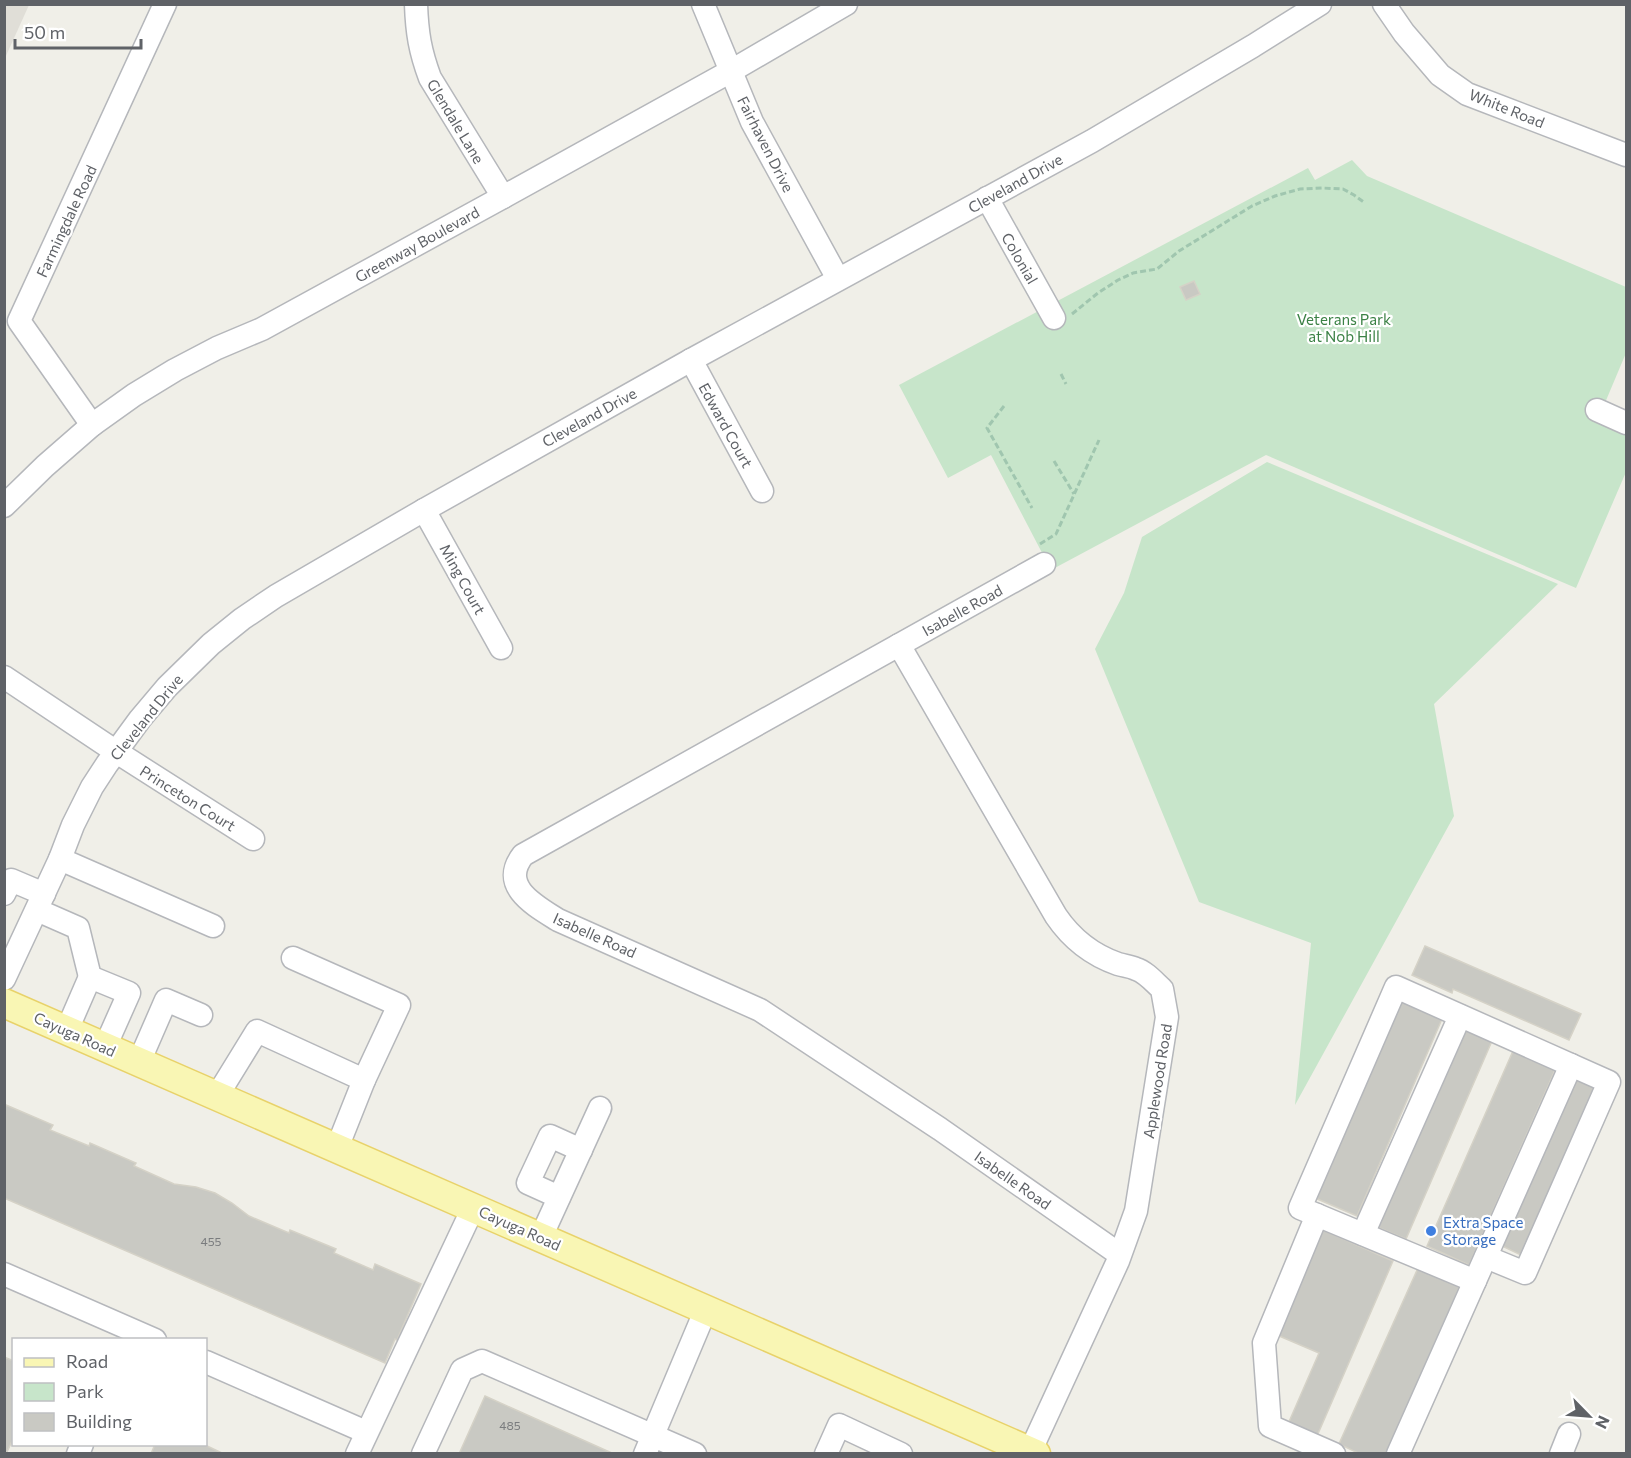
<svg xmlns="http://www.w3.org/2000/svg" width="1631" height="1458" font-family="Commissioner,sans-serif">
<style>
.education{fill:#e0ded7}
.green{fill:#c7e5ca}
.building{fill:#c9c9c3;stroke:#d5d2c7;stroke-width:1.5}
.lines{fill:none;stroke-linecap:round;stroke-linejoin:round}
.minor-casing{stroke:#b5b7bb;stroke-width:25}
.major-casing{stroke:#e8d26a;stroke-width:31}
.path{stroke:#a0c6af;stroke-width:3;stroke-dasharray:6 3;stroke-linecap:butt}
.minor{stroke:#fff;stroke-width:22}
.major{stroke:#f9f6b4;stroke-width:28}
.shop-dot{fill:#3f7fe0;stroke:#fff;stroke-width:2}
.labels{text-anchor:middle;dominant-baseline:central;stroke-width:4.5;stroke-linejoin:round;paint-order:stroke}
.number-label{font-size:12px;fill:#7a7c7e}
.street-label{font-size:15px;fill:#5f6267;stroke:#fff}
.park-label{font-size:15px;fill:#3c8246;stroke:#fff}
.shop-label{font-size:15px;fill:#366cbe;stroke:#fff;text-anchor:start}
</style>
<rect width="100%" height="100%" fill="#f0efe8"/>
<polygon class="education" points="5,4 29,5 5,58 4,5"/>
<g class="green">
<polygon points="1352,160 1367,176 1626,287 1626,353 1599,417 1626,429 1626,472 1576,588 1266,455 1051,570 991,455 948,478 899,385 1308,168 1315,180"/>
<polygon points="1267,462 1558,584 1434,704 1454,816 1295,1105 1311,943 1199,902 1095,649 1124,593 1142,537"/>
</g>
<g class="building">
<polygon points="1194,281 1200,294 1186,300 1180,287"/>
<polygon points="1425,946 1581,1014 1569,1040 1453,989 1452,993 1412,975"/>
<polygon points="1400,1001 1442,1019 1357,1216 1315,1198"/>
<polygon points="1463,1029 1492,1041 1406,1239 1377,1227"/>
<polygon points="1513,1051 1555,1070 1469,1265 1427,1246"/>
<polygon points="1576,1079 1597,1088 1523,1256 1502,1246"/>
<polygon points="6,1105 53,1125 50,1130 89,1146 90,1143 136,1163 134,1166 174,1184 196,1187 215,1193 232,1203 249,1216 289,1233 290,1230 336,1249 334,1253 373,1270 375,1264 421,1284 397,1340 395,1339 385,1363 4,1198 4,1109"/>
<polygon points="1323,1230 1393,1261 1317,1436 1288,1424 1319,1353 1277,1335"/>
<polygon points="1418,1268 1460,1286 1386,1454 1360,1454 1339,1444"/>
<polygon points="4,1357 14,1361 14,1437 6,1454 4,1454"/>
<polygon points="485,1396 614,1454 459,1454"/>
<polygon points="155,1444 203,1444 224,1454 151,1454"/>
</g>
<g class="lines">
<defs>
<g id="minor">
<path d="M416,4c1,29 4,47 14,74l73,119"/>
<polyline points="703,4 752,122 838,279"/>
<polyline points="1384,4 1404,33 1440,75 1467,94 1626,155"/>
<polyline points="987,198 1054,318"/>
<polyline points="691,360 762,491"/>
<polyline points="1597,410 1626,423"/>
<polyline points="92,425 19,321 165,4"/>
<polyline points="4,506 45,466 92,425 134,395 175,370 217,348 262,329 503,197 731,71 846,4"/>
<polyline points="424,510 501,648"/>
<path d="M1044,564l-521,291c-24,31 11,50 35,65l202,90 180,119 179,125"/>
<path d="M899,645l157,271c15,22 36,39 62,48 6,2 12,2 18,5 10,3 19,14 26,20l5,28 -31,194 -18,50 -89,193"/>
<polyline points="4,677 115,751 253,839"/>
<polyline points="60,859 213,926"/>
<polyline points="4,894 11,880 44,894"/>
<polyline points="37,910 78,928 90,977 129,993 105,1047"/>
<polyline points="293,958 399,1005 364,1080"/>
<polyline points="4,979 60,859 73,825 92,787 107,764 140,719 167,687 211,644 242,619 276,596 424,510 691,360 1092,141 1253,46 1320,4"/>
<polyline points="67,1030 90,977"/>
<polyline points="139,1062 166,1000 201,1015"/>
<polyline points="217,1096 257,1031 364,1080 337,1148"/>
<polyline points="559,1197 528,1183 550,1136 581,1150"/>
<polyline points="1317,1215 1264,1343 1270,1426 1334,1454"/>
<polyline points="1363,1234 1460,1016"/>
<polyline points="541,1237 600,1108"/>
<polyline points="4,1274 155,1340"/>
<polyline points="1475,1281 1300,1208 1396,987 1609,1082 1525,1273 1486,1257"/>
<polyline points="206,1362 366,1432"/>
<polyline points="78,1454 82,1444"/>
<polyline points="357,1454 473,1208"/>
<polyline points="423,1454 462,1370 482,1361 695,1454"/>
<polyline points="645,1454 706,1309"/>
<polyline points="826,1454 839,1425 901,1454"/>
<polyline points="1398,1454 1571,1065"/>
<polyline points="1561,1454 1569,1434"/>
</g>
<polyline id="major" points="4,1003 1036,1454"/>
</defs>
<use href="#minor" class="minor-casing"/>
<use href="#major" class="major-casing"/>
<g class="path">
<polyline points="1072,314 1098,293 1118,280 1133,273 1157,269 1179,251 1252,206 1275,196 1300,189 1322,188 1343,189 1354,195 1365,203"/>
<polyline points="1061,374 1066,384"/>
<polyline points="1004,406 987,428 1032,508"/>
<polyline points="1054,461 1074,494"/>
<polyline points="1040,544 1056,534 1099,440"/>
</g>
<use href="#minor" class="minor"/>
<use href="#major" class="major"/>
</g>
<circle class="shop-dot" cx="1431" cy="1231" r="6"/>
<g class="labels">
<g class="number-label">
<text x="211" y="1241">455</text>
<text x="510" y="1425">485</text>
</g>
<g class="street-label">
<text transform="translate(1507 108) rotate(22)">White Road</text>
<text transform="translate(456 121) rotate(59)">Glendale Lane</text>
<text transform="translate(766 144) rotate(63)">Fairhaven Drive</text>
<text transform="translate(1015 183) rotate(-29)">Cleveland Drive</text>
<text transform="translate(66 221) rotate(-65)">Farmingdale Road</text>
<text transform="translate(417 244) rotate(-29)">Greenway Boulevard</text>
<text transform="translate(1020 258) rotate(60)">Colonial</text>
<text transform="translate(589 417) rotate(-29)">Cleveland Drive</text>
<text transform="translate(726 425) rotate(61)">Edward Court</text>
<text transform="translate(463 579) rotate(61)">Ming Court</text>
<text transform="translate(962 610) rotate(-29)">Isabelle Road</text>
<text transform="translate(146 717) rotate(-51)">Cleveland Drive</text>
<text transform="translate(188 798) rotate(32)">Princeton Court</text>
<text transform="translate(595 935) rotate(24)">Isabelle Road</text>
<text transform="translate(75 1034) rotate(24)">Cayuga Road</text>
<text transform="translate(1157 1081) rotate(-81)">Applewood Road</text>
<text transform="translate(1013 1180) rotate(35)">Isabelle Road</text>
<text transform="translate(520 1228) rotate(24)">Cayuga Road</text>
</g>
<g class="park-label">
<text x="1344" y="319">Veterans Park<tspan x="1344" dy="17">at Nob Hill</tspan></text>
</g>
<g class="shop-label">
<text x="1443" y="1222">Extra Space<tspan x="1443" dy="17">Storage</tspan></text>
</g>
</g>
<rect width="1631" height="1458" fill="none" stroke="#5f6267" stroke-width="12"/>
<rect x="12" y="1338" width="195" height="108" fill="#ffffff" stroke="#bfc0c2" stroke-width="1.5"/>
<rect x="24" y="1358" width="30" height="9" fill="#f9f6b4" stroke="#bfc0c2" stroke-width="1.5"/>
<text x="66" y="1368" font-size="18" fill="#5f6267">Road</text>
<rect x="24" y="1383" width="30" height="18" fill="#c7e5ca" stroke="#bfc0c2" stroke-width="1.5"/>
<text x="66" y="1398" font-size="18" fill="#5f6267">Park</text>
<rect x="24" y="1413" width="30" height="18" fill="#c9c9c3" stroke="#bfc0c2" stroke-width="1.5"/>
<text x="66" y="1428" font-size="18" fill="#5f6267">Building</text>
<g transform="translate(1589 1416) rotate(115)" stroke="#ffffff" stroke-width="4.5" paint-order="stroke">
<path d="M0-4.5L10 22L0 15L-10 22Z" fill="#5f6267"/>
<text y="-9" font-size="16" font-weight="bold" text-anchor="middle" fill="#5f6267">N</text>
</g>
<path d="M15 39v9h126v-9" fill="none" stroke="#5f6267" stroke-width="3"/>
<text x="24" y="39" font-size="18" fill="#5f6267" stroke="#ffffff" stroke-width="4.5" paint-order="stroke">50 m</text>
</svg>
